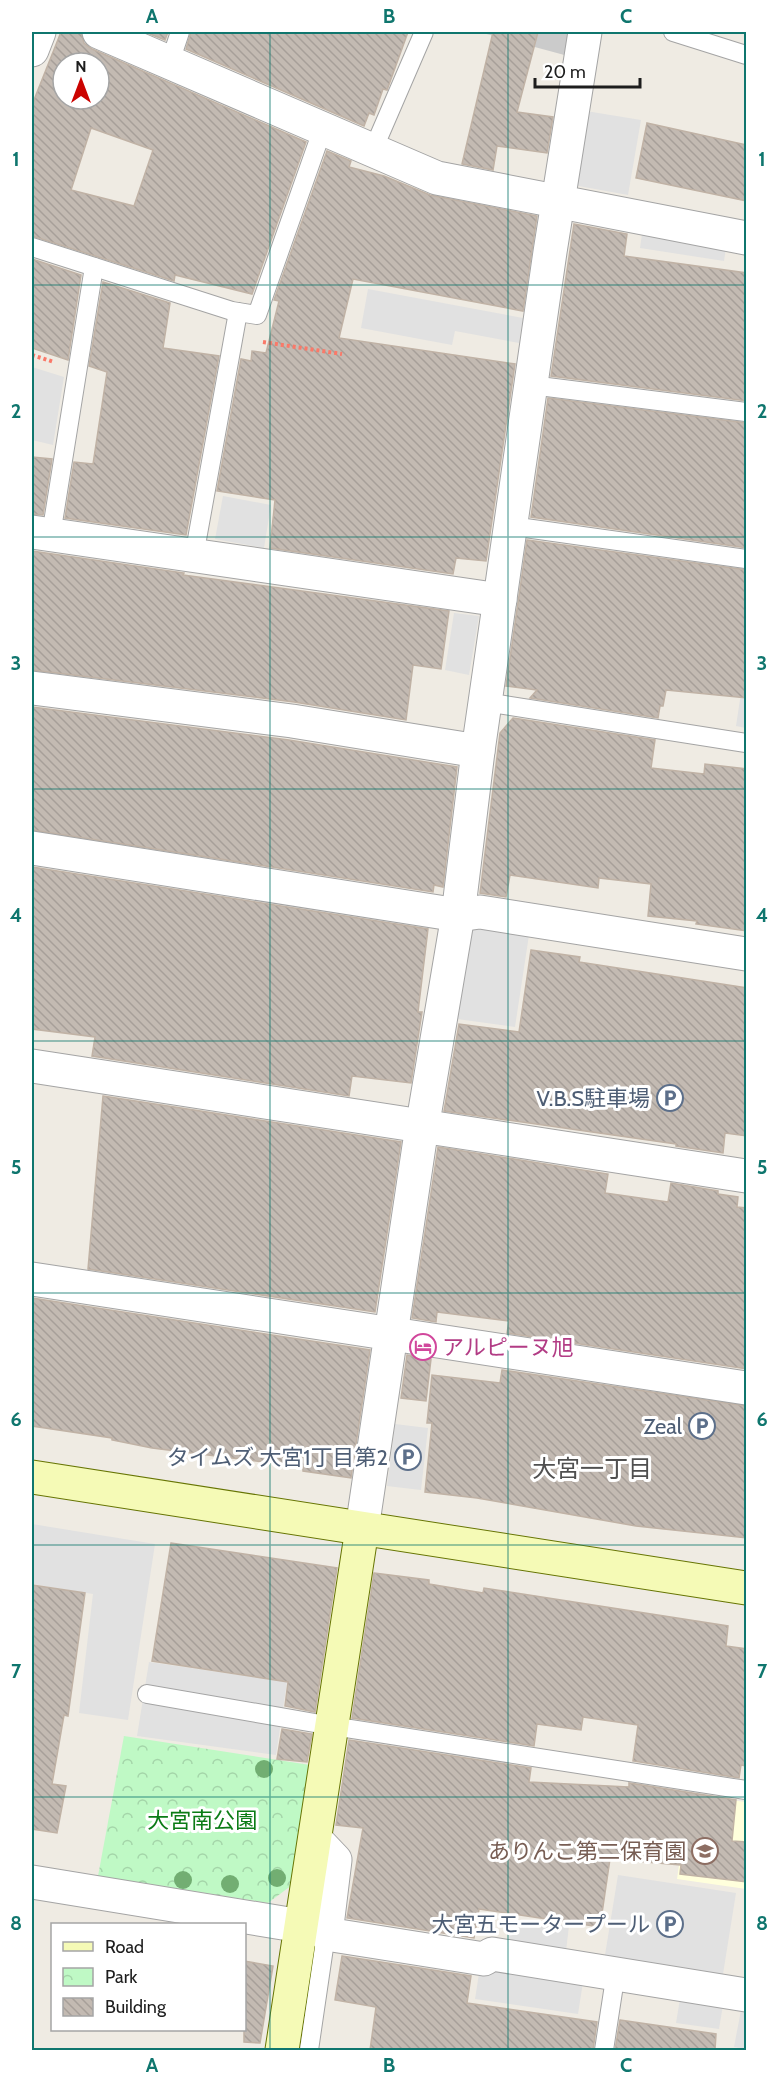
<svg xmlns="http://www.w3.org/2000/svg" width="778" height="2082" font-family="Cabin,'Noto Sans JP',sans-serif">
<style>
.education{fill:#ffffdc}
.religious{fill:#cbcbcb}
.park{fill:url(#park-crowns)}
.parking{fill:#e1e1e1}
.building{fill:url(#building-back-hatch);stroke:#c0b2a5;stroke-width:1.5;fill-rule:evenodd}
.lines{fill:none;stroke-linecap:round;stroke-linejoin:round}
.lane-casing{stroke:#a4a4a4;stroke-width:20}
.street-casing{stroke:#a4a4a4;stroke-width:35}
.secondary-casing{stroke:#677504;stroke-width:35}
.path{stroke:#fa7969;stroke-width:4;stroke-dasharray:3 3;stroke-linecap:butt}
.lane{stroke:#fff;stroke-width:18}
.street{stroke:#fff;stroke-width:33}
.secondary{stroke:#f5fab6;stroke-width:33}
.tree{fill:#72ae72}
.grid{fill:none;stroke:#0f766e;stroke-width:1.5;stroke-opacity:0.55}
.labels{text-anchor:middle;dominant-baseline:central;stroke-width:6;stroke-linejoin:round;paint-order:stroke}
.service-label{font-size:22px;fill:#4e5e75;stroke:#fff;text-anchor:end}
.hotel-label{font-size:22px;fill:#b23c85;stroke:#fff;text-anchor:start}
.park-label{font-size:22px;fill:#0b7c16;stroke:#fff}
.education-label{font-size:22px;fill:#785e54;stroke:#fff;text-anchor:end}
.neighbourhood-label{font-size:24px;fill:#505050;stroke:#fff}
.neatline{fill:none;stroke:#0f766e;stroke-width:2}
.grid-label{font-size:20px;text-anchor:middle;font-weight:bold;fill:#0f766e}
</style>
<defs>
<pattern id="park-crowns" width="20" height="18" patternUnits="userSpaceOnUse" patternTransform="scale(1.5)"><rect width="20" height="18" fill="#bff9c5"/><path d="M2 6a3 3 0 1 1 6 0M12 15a3 3 0 1 1 6 0" fill="none" stroke="#a4d5a9"/></pattern>
<pattern id="building-back-hatch" width="6" height="6" patternUnits="userSpaceOnUse" patternTransform="scale(1.5)"><rect width="6" height="6" fill="#c3bab2"/><path d="M-1 5l2 2M0 0l6 6M5-1l2 2" fill="none" stroke="#a79f99"/></pattern>
</defs>
<rect width="100%" height="100%" fill="#efebe3"/>
<polygon class="education" points="689,1795 746,1802 746,1889 677,1879"/>
<polygon class="religious" points="479,32 574,32 568,56"/>
<polygon class="park" points="124,1736 310,1765 292,1885 268,1903 98,1876"/>
<g class="parking">
<polygon points="586,111 641,120 628,195 573,185"/>
<polygon points="643,227 727,241 724,261 640,248"/>
<polygon points="368,289 523,318 519,343 455,331 452,345 361,328"/>
<polygon points="32,367 64,377 53,445 32,440"/>
<polygon points="223,496 271,505 264,548 215,539"/>
<polygon points="454,613 479,616 469,675 445,670"/>
<polygon points="742,686 746,686 746,728 736,726"/>
<polygon points="473,927 529,935 515,1027 450,1018"/>
<polygon points="395,1424 428,1428 421,1490 387,1486"/>
<polygon points="32,1524 155,1544 128,1720 79,1713 93,1594 32,1584"/>
<polygon points="149,1662 287,1682 276,1755 137,1736"/>
<polygon points="618,1875 736,1893 723,1974 605,1955"/>
<polygon points="512,1919 569,1926 566,1951 508,1944"/>
<polygon points="480,1967 583,1982 578,2014 475,1999"/>
<polygon points="680,1999 723,2005 719,2029 676,2023"/>
<polygon points="741,2010 746,2011 746,2049 734,2047"/>
</g>
<g class="building">
<path d="M61,32h20l3,11 8,6 214,93 -54,152 -77,-19 -1,6 -142,-45v-131zM63,63h36v36h-36zM91,128l62,22 -19,56 -63,-16z"/>
<polygon points="145,32 168,32 165,40"/>
<polygon points="191,32 408,32 387,90 383,89 374,115 369,113 364,126 186,49"/>
<polygon points="493,32 538,32 517,112 553,117 547,153 497,146 493,170 462,164"/>
<polygon points="647,123 747,145 747,201 636,178"/>
<polygon points="327,151 351,161 349,167 384,176 430,195 537,216 523,311 353,279 339,338 515,364 486,561 456,558 453,574 270,548 275,500 217,491 241,359 251,361 252,351 266,353 279,301 274,300"/>
<polygon points="574,224 627,234 624,256 747,273 747,401 551,376"/>
<polygon points="32,259 81,275 68,360 32,348"/>
<polygon points="103,282 170,303 163,348 219,356 186,535 65,518 74,462 93,464 107,372 89,366"/>
<polygon points="548,398 747,423 747,548 531,517"/>
<polygon points="32,457 52,459 43,515 32,514"/>
<polygon points="527,540 747,570 747,698 666,690 663,706 660,706 658,718 530,698 537,690 506,686"/>
<polygon points="32,551 184,573 183,575 449,611 441,669 413,665 406,720 294,702 32,670"/>
<polygon points="32,707 289,740 457,767 443,887 434,885 433,892 32,830"/>
<polygon points="513,718 655,740 651,768 704,774 705,764 747,769 747,931 696,924 697,921 648,916 651,884 599,878 598,888 510,875 506,897 480,893 500,733"/>
<polygon points="32,867 428,929 418,1012 422,1012 411,1083 352,1076 349,1096 92,1056 95,1037 32,1029"/>
<polygon points="531,950 580,957 579,962 747,988 747,1136 725,1133 723,1153 676,1146 676,1144 444,1111 459,1024 519,1032"/>
<polygon points="103,1096 401,1142 375,1312 88,1269"/>
<polygon points="438,1147 608,1174 605,1193 668,1202 671,1183 718,1191 718,1194 738,1197 737,1207 747,1208 747,1369 507,1333 509,1321 437,1312 436,1322 412,1318"/>
<polygon points="32,1298 370,1350 351,1478 303,1471 303,1467 152,1448 112,1440 112,1438 32,1426"/>
<polygon points="407,1355 431,1359 426,1401 401,1398"/>
<polygon points="502,1370 747,1406 747,1538 636,1526 477,1498 425,1492 432,1423 427,1423 432,1375 500,1383"/>
<polygon points="171,1543 337,1568 315,1712 285,1706 288,1682 152,1661"/>
<polygon points="374,1573 429,1580 429,1584 483,1593 484,1588 728,1626 726,1646 747,1649 747,1766 741,1765 739,1778 633,1761 638,1725 583,1717 581,1730 537,1724 534,1746 352,1718"/>
<polygon points="32,1585 85,1593 68,1716 64,1715 52,1784 66,1786 57,1833 32,1829"/>
<polygon points="282,1729 312,1734 307,1762 277,1759"/>
<polygon points="349,1740 531,1768 529,1782 629,1787 629,1783 736,1800 732,1841 747,1842 747,1882 680,1874 681,1865 610,1859 600,1927 479,1909 474,1938 347,1918 363,1828 336,1825"/>
<polygon points="342,1956 471,1976 467,2003 597,2022 593,2050 370,2050 376,2007 335,2000"/>
<polygon points="244,1961 273,1966 260,2043 244,2042"/>
<polygon points="620,2020 716,2034 715,2050 615,2050"/>
</g>
<g class="lines">
<defs>
<g id="lane">
<polyline points="673,32 746,55"/>
<polyline points="170,62 180,32"/>
<polyline points="373,150 424,32"/>
<polyline points="32,247 232,311 257,315 323,128"/>
<polyline points="531,385 746,412"/>
<polyline points="511,526 746,559"/>
<polyline points="51,535 94,267"/>
<polyline points="194,556 238,312"/>
<polyline points="485,702 746,743"/>
<polyline points="147,1694 332,1726 746,1790"/>
<polyline points="309,2050 326,1934"/>
<polyline points="604,2050 616,1972"/>
</g>
<g id="street">
<polyline points="99,32 437,178 746,238"/>
<polyline points="32,50 39,32"/>
<polyline points="32,532 500,600"/>
<polyline points="32,688 292,721 478,751"/>
<polyline points="32,848 458,915 480,912 746,954"/>
<polyline points="32,1066 746,1176"/>
<polyline points="32,1279 746,1388"/>
<polyline points="362,1529 419,1146 458,915 478,751 550,252 585,32"/>
<polyline points="315,1839 335,1860 326,1934 484,1959 492,1954 746,1995"/>
<polyline points="32,1882 301,1926"/>
</g>
<g id="secondary">
<polyline points="32,1477 746,1588"/>
<polyline points="282,2050 362,1529"/>
</g>
</defs>
<use href="#lane" class="lane-casing"/>
<use href="#street" class="street-casing"/>
<use href="#secondary" class="secondary-casing"/>
<g class="path">
<polyline points="263,342 342,354"/>
<polyline points="32,355 54,362"/>
</g>
<use href="#lane" class="lane"/>
<use href="#street" class="street"/>
<use href="#secondary" class="secondary"/>
</g>
<g class="tree">
<circle cx="264" cy="1769" r="9"/>
<circle cx="277" cy="1878" r="9"/>
<circle cx="183" cy="1880" r="9"/>
<circle cx="230" cy="1884" r="9"/>
</g>
<path class="grid" d="M270,32v2018M508,32v2018M32,285h714M32,537h714M32,789h714M32,1041h714M32,1293h714M32,1545h714M32,1797h714"/>
<defs>
<symbol id="parking-ring" viewBox="-11 -11 22 22"><circle r="9.5" fill="#fff" stroke="#5c6f8a" stroke-width="1.5"/><path d="M-3.5-5.5H1a3.5 3.5 0 0 1 0 7H-1V5.5H-3.5ZM-1-3.4V-.6H.8a1.4 1.4 0 0 0 0-2.8Z" fill="#5c6f8a"/></symbol>
<symbol id="hotel-ring" viewBox="-11 -11 22 22"><circle r="9.5" fill="#fff" stroke="#d1479c" stroke-width="1.5"/><path d="M-6-4.5h1.5V1H6V5H4.5V3h-9V5H-6ZM-4 0a1.8 1.8 0 1 1 3.6 0ZM.5 0V-2.5h3Q6-2.5 6 0Z" fill="#d1479c"/></symbol>
<symbol id="school-ring" viewBox="-11 -11 22 22"><circle r="9.5" fill="#fff" stroke="#8d6e63" stroke-width="1.5"/><path d="M0-5L7-2L0 1L-7-2ZM-4 1L0 2.5L4 1V4Q0 6-4 4Z" fill="#8d6e63"/></symbol>
</defs>
<g fill-rule="evenodd">
<use href="#parking-ring" x="655" y="1083" width="30" height="30"/>
<use href="#hotel-ring" x="408" y="1332" width="30" height="30"/>
<use href="#parking-ring" x="687" y="1411" width="30" height="30"/>
<use href="#parking-ring" x="393" y="1442" width="30" height="30"/>
<use href="#school-ring" x="690" y="1836" width="30" height="30"/>
<use href="#parking-ring" x="655" y="1909" width="30" height="30"/>
</g>
<g class="labels">
<g class="service-label">
<text x="650" y="1098">V.B.S駐車場</text>
<text x="682" y="1426">Zeal</text>
<text x="388" y="1457">タイムズ 大宮1丁目第2</text>
<text x="650" y="1924">大宮五モータープール</text>
</g>
<g class="hotel-label">
<text x="442" y="1347">アルピーヌ旭</text>
</g>
<g class="park-label">
<text x="202" y="1820">大宮南公園</text>
</g>
<g class="education-label">
<text x="686" y="1851">ありんこ第二保育園</text>
</g>
<g class="neighbourhood-label">
<text x="592" y="1468">大宮一丁目</text>
</g>
</g>
<rect width="778" height="2082" fill="none" stroke="#ffffff" stroke-width="66"/>
<rect x="51" y="1923" width="195" height="108" fill="#ffffff" stroke="#a5a5a5" stroke-width="1.5"/>
<rect x="63" y="1942" width="30" height="9" fill="#f5fab6" stroke="#a5a5a5" stroke-width="1.5"/>
<text x="105" y="1953" font-size="18" fill="#1d1d1d">Road</text>
<rect x="63" y="1968" width="30" height="18" fill="url(#park-crowns)" stroke="#a5a5a5" stroke-width="1.5"/>
<text x="105" y="1983" font-size="18" fill="#1d1d1d">Park</text>
<rect x="63" y="1998" width="30" height="18" fill="url(#building-back-hatch)" stroke="#a5a5a5" stroke-width="1.5"/>
<text x="105" y="2013" font-size="18" fill="#1d1d1d">Building</text>
<g transform="translate(81 81)"><circle r="28" fill="#ffffff" stroke="#a5a5a5" stroke-width="1.5"/>
<path d="M0-4.5L10 22L0 15L-10 22Z" fill="#cb0300"/>
<text y="-9" font-size="16" font-weight="bold" text-anchor="middle" fill="#1d1d1d">N</text>
</g>
<path d="M535 78v9h105v-9" fill="none" stroke="#1d1d1d" stroke-width="3"/>
<text x="544" y="78" font-size="18" fill="#1d1d1d" stroke="#ffffff" stroke-width="4.5" paint-order="stroke">20 m</text>
<rect x="33" y="33" width="712" height="2016" class="neatline"/>
<g class="grid-label">
<text x="152" y="23">A</text>
<text x="389" y="23">B</text>
<text x="626" y="23">C</text>
<text x="16" y="166">1</text>
<text x="762" y="166">1</text>
<text x="16" y="418">2</text>
<text x="762" y="418">2</text>
<text x="16" y="670">3</text>
<text x="762" y="670">3</text>
<text x="16" y="922">4</text>
<text x="762" y="922">4</text>
<text x="16" y="1174">5</text>
<text x="762" y="1174">5</text>
<text x="16" y="1426">6</text>
<text x="762" y="1426">6</text>
<text x="16" y="1678">7</text>
<text x="762" y="1678">7</text>
<text x="16" y="1930">8</text>
<text x="762" y="1930">8</text>
<text x="152" y="2072">A</text>
<text x="389" y="2072">B</text>
<text x="626" y="2072">C</text>
</g>
</svg>
